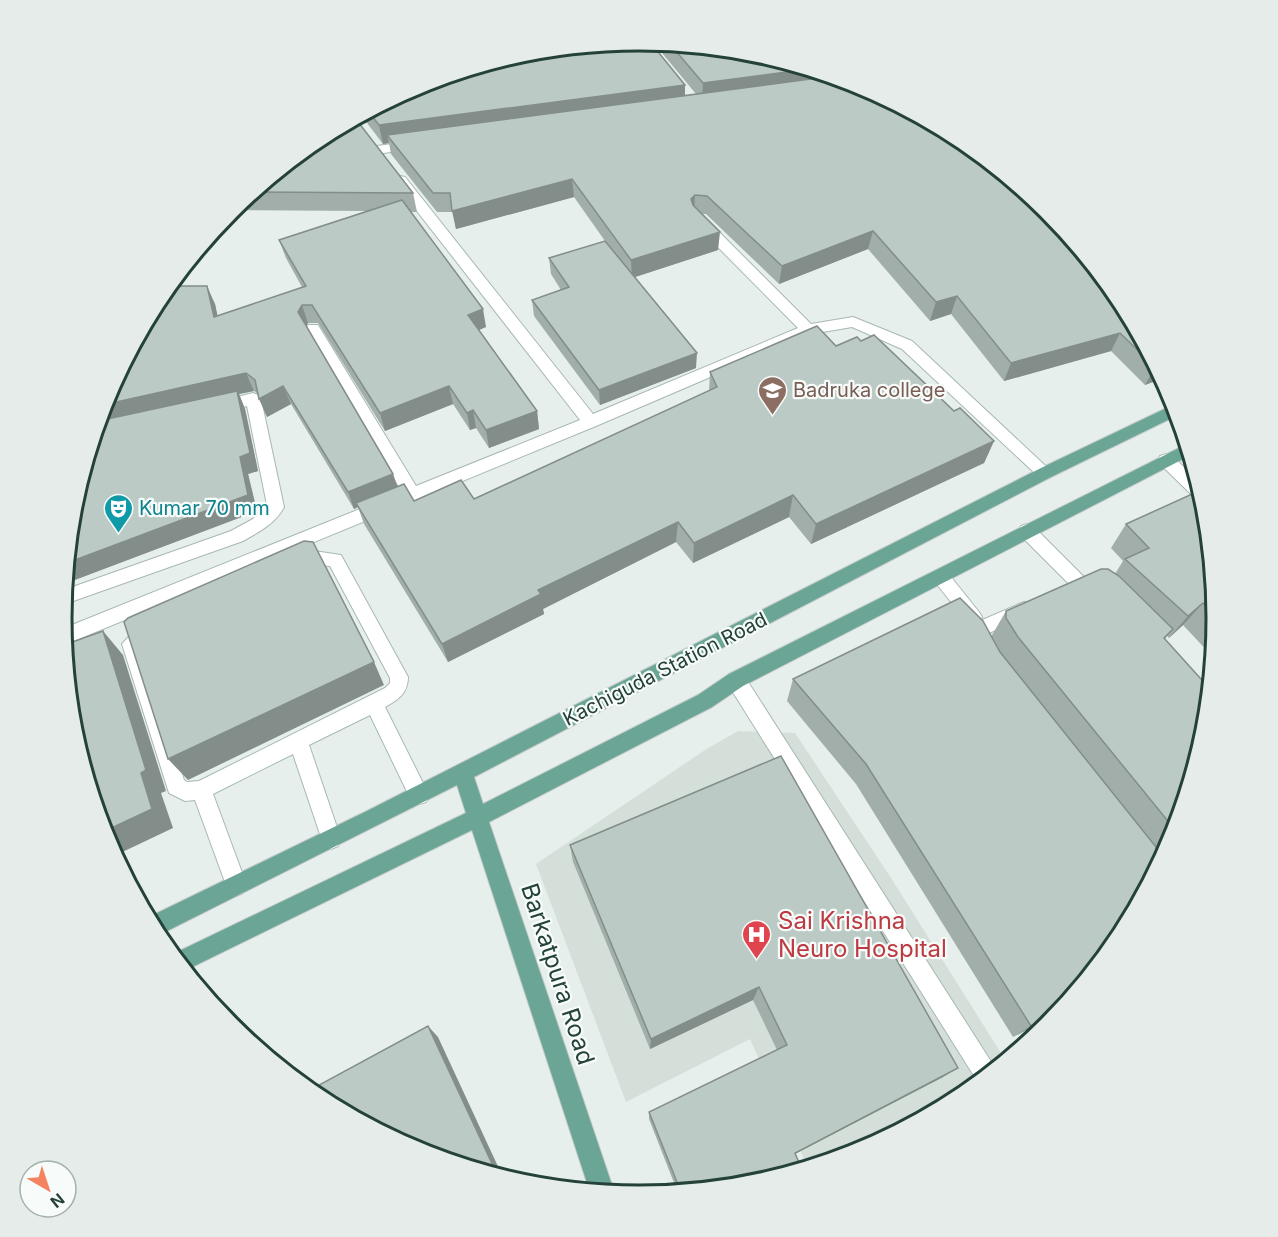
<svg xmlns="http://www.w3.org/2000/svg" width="1278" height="1237" font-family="Inter,sans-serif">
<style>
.built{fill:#d4dfda}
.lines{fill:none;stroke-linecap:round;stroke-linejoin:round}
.minor-casing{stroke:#a8b8b2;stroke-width:2}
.major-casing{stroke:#c2cac8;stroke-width:2}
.minor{fill:#fff;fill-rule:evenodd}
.major{fill:#6aa596;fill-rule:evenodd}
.wall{fill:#a1aea9}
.shaded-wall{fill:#838d89}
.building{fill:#bbcac4;stroke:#838d89;stroke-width:1.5}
.labels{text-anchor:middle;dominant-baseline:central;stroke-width:4.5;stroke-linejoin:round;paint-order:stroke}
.education-label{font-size:20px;fill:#785e54;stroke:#f7fbf9;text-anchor:start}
.culture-label{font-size:20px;fill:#0d838f;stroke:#f7fbf9;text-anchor:start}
.street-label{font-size:20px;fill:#24423a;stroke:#f7fbf9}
.near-health-label{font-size:24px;fill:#be3a42;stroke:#f7fbf9;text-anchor:start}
.near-street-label{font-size:24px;fill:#24423a;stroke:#f7fbf9}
.rim{fill:none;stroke:#24423a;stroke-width:3}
</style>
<rect width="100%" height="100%" fill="#e6efeb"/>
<polygon class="built" points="738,731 795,733 891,878 1006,1061 960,1099 860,1153 808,1168 750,1039 626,1102 536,864 705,750"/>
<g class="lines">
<defs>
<g id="minor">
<polygon points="414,141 418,142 420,145 418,148 377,154 371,150 377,146"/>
<polygon points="400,176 405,177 593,414 798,328 698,227 696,224 698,221 708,221 811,324 853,317 912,341 1053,473 1051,477 1045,479 1039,477 902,349 852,327 811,334 596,426 64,645 62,629 402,492 306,329 308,325 318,325 416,486 580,420 395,183 394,180"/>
<path d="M253,393l5,2 3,4 23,108c-8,16 -25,25 -41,34l-181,64 2,-15 167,-59 22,-12 14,-14 -20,-99 -28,7 -5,-2 -3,-4 3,-4z"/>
<polygon points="1166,454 1172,456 1198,480 1204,500 1196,499 1160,464 1158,460 1160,456"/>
<polygon points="1027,524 1033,526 1086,579 1089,584 1086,589 1080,591 1074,589 1021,536 1019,531 1021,526"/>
<path d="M314,551l27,4 67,122c0,16 -10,23 -23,30l44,88 -3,7 -7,2 -7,-2 -42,-87 -61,30 32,94 -3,7 -7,3 -7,-3 -31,-92 -80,40 34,92 -4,7 -7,3 -7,-3 -34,-93 -10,1 -16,-8 -47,-149 12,-13zM315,565l15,1 60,112v5l-5,5 -186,93 -12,1 -3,-2 -43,-134 5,-5z"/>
<polygon points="941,570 947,572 979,612 982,617 980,621 1024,602 1030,604 1033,609 1030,614 987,634 981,637 975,634 972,629 974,624 967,622 935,582 932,577 935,572"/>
<polygon points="736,672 743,674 990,1060 994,1068 991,1073 982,1080 974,1076 729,686 727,680 729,674"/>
</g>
<polygon id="major" points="1175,404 1178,415 1051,477 474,777 483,804 698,695 729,674 1187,444 1191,455 743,686 712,707 489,822 615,1194 590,1192 472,830 184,971 171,955 466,813 457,785 159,935 156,936 147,918 367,811 1039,469"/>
</defs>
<use href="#minor" class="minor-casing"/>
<use href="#major" class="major-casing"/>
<use href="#minor" class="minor"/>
<use href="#major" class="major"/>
</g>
<g class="wall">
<polygon points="653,42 720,48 721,50 861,85 960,138 1048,210 1163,378 1145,385 1111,351 1004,381 951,314 930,321 868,249 779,284 706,214 702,214 718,250 635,277 696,368 600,405 534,316 532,300 561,290 551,274 549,258 605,241 574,197 456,229 453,212 437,212 391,154 389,143 383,144 361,115 418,84 685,85 685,96 696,94"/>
<polygon points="318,138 413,193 417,212 411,212 486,327 479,330 537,411 539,429 489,448 476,428 470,430 453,404 385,431 318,323 308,323 306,326 393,474 397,486 414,501 474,499 709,391 710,372 861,341 994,441 984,463 811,544 789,517 693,563 676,542 543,609 544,614 448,662 364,524 358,507 354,509 291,404 267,417 258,394 254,391 239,394 245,409 258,471 248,474 257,511 64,584 72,505 181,286 215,304 217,316 302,287 286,258 279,240 367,211 230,210"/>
<polygon points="1206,506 1217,619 1213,657 1183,625 1169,638 1167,636 1165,639 1206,732 1173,840 1119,940 1060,1012 1013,1037 856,784 787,701 793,679 992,639 992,635 1006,611 1115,574 1123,561 1111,548 1126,524"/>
<polygon points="570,845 943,1077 795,1154 751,1185 678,1193 649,1119 649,1112 777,1050 753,1000 650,1049 573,862"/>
</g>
<g class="shaded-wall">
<polygon points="809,69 850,82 702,102 703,83"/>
<polygon points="685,85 685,103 387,135 389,143 383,144 379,125"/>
<polygon points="572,179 574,197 456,229 452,211"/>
<polygon points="695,195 694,214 691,199"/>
<polygon points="873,231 868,249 779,284 782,266"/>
<polygon points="720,232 718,250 632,278 631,260"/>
<polygon points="198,249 173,304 165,289"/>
<polygon points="207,286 215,304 222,336 214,317"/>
<polygon points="957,296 951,314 930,321 936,302"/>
<polygon points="302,305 308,323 304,330 298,312"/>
<polygon points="483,309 486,327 471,333 468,315"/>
<polygon points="1120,333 1111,351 1004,381 1011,363"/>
<polygon points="697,353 696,368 600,405 599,390"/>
<polygon points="1156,366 1163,378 1145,385 1155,367"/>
<polygon points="246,373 254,391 239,394 245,409 258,471 248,474 257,511 64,584 67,563 96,426 103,405"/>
<polygon points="283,386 291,404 267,417 259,399"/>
<polygon points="449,386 453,404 385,431 380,413"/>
<polygon points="473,410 476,428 470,430 467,413"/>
<polygon points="537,411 539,429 489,448 486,430"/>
<polygon points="994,441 984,463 811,544 816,524"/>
<polygon points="393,474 399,491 356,503 358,507 354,509 348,492"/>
<polygon points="793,495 789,517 693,563 694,543"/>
<polygon points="678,522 676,542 543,609 544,614 448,662 442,644 538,590"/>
<polygon points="1203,603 1183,625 1169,638 1188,616"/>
<polygon points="103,631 123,655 166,791 161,793 173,828 114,856 105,839 103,832 141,773"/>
<polygon points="374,662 384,685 188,780 168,759"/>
<polygon points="759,987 753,1000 650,1049 651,1039"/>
<polygon points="1062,1009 1060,1012 1013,1037 1031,1026"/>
<polygon points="428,1026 438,1037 501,1173 497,1177 487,1174"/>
<polygon points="958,1068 943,1077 787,1158 795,1153"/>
</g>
<g class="building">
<polygon points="639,40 650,42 685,85 379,125 368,111 418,84 527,52"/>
<polygon points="669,43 720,48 721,50 724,49 752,52 809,69 703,83"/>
<polygon points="833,76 861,85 926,120 957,147 979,158 984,157 1048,210 1120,298 1156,366 1155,367 1120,333 1011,363 957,296 936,302 873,231 782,266 707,196 695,195 691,199 693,205 720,232 631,260 572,179 452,211 450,193 433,193 387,135"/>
<polygon points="355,118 413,193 252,192 318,138"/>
<polygon points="402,200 483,309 468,315 537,411 486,430 473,410 467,413 449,386 380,413 312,305 302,305 298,312 393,474 348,492 283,386 259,399 255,380 246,373 103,405 105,397 159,297 168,286 207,286 214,317 306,286 279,240"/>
<polygon points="605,241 697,353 599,390 532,300 569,287 549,258"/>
<polygon points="817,326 836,346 857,337 861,341 874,335 954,411 960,408 994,441 816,524 793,495 694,543 678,522 538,590 541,594 442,644 356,503 404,484 414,501 461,480 474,499 717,387 710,372"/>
<polygon points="237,391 250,453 240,457 248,495 67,563 72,505 98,421"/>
<polygon points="1201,490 1206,506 1217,617 1203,603 1188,616 1125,559 1149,548 1126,524"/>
<polygon points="304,541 313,542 374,662 168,759 124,622 128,618"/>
<polygon points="1101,569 1108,569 1119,576 1173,629 1164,638 1210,689 1206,732 1176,831 1018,637 1006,618 1006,611"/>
<polygon points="960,598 983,621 1000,652 1164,857 1119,940 1062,1009 1031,1026 866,764 793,679"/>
<polygon points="103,631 146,770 141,773 152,809 103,832 72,731 64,645"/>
<polygon points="781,756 958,1068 795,1153 802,1170 751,1185 681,1192 649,1112 787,1045 759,987 651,1039 570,845"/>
<polygon points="428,1026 494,1168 487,1174 417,1152 318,1099 308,1091"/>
</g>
<defs>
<symbol id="university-pin" viewBox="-11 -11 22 30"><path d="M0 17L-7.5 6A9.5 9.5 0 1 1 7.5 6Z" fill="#8d6e63" stroke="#f7fbf9"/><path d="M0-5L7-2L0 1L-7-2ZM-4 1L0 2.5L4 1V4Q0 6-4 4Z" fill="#fff"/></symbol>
<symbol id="theatre-pin" viewBox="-11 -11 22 30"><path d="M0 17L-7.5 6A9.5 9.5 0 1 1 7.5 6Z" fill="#0f9aa8" stroke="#f7fbf9"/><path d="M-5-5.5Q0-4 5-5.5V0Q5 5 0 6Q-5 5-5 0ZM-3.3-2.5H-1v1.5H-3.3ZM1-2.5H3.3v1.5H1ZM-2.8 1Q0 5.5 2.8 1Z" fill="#fff"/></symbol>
<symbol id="hospital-pin" viewBox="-11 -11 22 30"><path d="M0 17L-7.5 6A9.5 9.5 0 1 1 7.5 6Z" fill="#e0444e" stroke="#f7fbf9"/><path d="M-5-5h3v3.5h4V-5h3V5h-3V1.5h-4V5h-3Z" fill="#fff"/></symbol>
</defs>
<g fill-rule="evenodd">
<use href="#university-pin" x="756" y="374" width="33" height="45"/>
<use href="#theatre-pin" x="102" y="492" width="33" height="45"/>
<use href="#hospital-pin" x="740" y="918" width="33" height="45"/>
</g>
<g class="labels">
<g class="education-label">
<text x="793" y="390">Badruka college</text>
</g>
<g class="culture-label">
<text x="139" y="508">Kumar 70 mm</text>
</g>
<g class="street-label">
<text transform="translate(665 669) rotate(-27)">Kachiguda Station Road</text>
</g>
<g class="near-health-label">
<text x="778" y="920">Sai Krishna<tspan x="778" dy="28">Neuro Hospital</tspan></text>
</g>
<g class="near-street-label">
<text transform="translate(558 974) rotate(72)">Barkatpura Road</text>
</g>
</g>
<path d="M0 0H1278V1237H0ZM72 618a567 567 0 1 1 1134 0a567 567 0 1 1-1134 0Z" fill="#e6ecea" fill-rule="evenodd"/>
<path class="rim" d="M72 618a567 567 0 1 1 1134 0a567 567 0 1 1-1134 0Z"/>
<g transform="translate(48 1189) rotate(141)"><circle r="28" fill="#f7fbf9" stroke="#a3b1ad" stroke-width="1.5"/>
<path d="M0-4.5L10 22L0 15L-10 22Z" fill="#f4845f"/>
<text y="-9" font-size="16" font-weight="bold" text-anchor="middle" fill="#24423a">N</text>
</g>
</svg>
